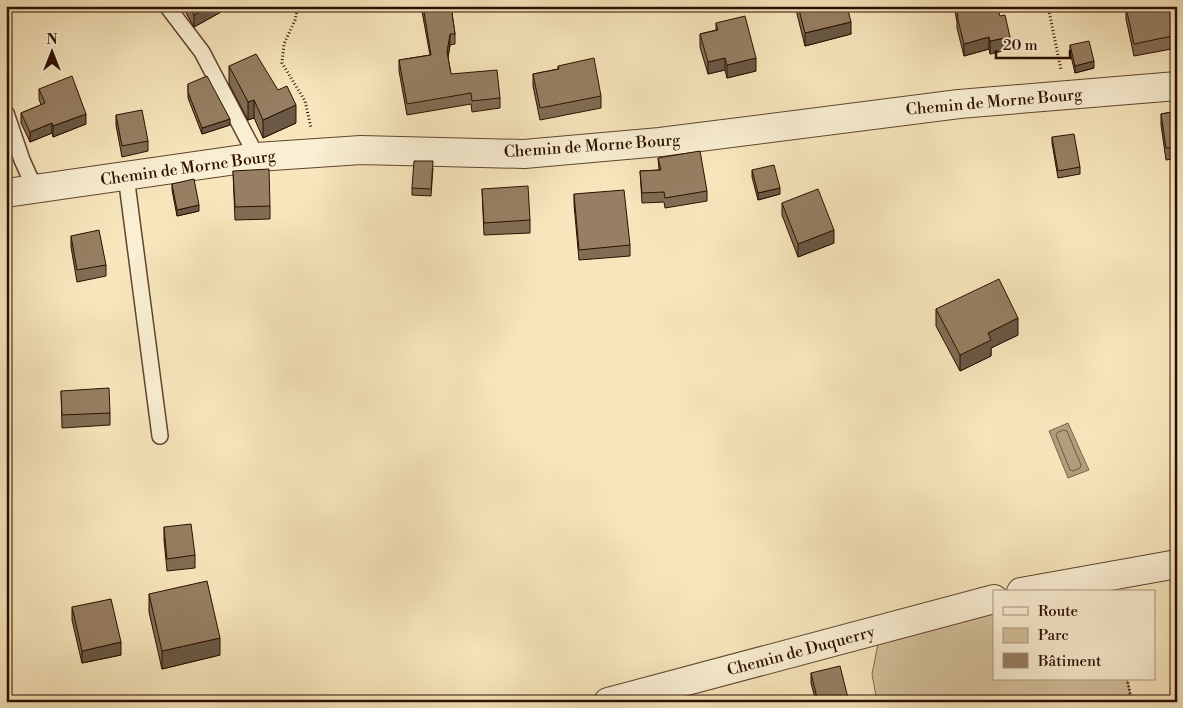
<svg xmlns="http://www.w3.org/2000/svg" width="1183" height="708" font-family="'Libre Bodoni',serif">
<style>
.green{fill:#d4c19c;stroke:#80684e}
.water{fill:#b29d7c;stroke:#7c644a}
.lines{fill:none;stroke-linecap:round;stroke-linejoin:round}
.shore{stroke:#6f563e;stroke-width:1}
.lane-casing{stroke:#5f452f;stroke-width:18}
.street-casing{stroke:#5f452f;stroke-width:30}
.path{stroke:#2c0f00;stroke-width:3;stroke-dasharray:1 2.5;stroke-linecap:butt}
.lane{stroke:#faefd3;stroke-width:15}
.street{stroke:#faefd3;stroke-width:28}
.wall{fill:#816d54;stroke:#2c0f00}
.shaded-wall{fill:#695945;stroke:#2c0f00}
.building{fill:#967f62;stroke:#2c0f00}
.labels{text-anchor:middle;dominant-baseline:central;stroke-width:4;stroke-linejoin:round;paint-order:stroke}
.street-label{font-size:16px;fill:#2c0f00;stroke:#faefd3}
</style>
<rect width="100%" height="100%" fill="#f7e6bc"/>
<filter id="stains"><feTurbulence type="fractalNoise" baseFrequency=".004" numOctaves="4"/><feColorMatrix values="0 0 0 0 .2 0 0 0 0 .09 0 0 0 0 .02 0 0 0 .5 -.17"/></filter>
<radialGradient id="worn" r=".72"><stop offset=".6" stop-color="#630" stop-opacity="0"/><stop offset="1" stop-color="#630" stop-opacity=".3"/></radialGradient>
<polygon class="green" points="994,599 994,679 1127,679 1132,702 877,702 872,674 881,629"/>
<polygon class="water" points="1068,423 1089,470 1068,478 1049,431"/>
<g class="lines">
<polygon class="shore" points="1064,430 1067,431 1081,465 1080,468 1073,471 1070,470 1056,435 1057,433"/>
<defs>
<g id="lane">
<polyline points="167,6 202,52 257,157"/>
<polyline points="6,113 22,160 35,189"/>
<polyline points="126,176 160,436"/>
</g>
<g id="street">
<polyline points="6,193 257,157 361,150 524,154 660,142 959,104 1177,86"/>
<polyline points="1021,592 1177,564"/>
<polyline points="608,702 994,599"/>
</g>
</defs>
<use href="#lane" class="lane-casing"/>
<use href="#street" class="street-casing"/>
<g class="path">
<polyline points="298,6 295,20 284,44 282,63 305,101 311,128"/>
<polyline points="1048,6 1061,70"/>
<polyline points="1127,679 1132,702"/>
</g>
<use href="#lane" class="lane"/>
<use href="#street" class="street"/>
</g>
<g class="wall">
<polygon points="182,6 221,6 221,12 194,27"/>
<polygon points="421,6 451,6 455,34 455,44 450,45 448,57 451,74 500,98 500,108 472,112 471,104 407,115 399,71 399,60 430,55"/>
<polygon points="795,6 847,6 851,34 805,46"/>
<polygon points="954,6 988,6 1010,49 990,54 989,49 964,56 957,28 957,22"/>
<polygon points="1126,7 1177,33 1177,48 1134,56 1126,19"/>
<polygon points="716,23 756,71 727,78 725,70 708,74 700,47 700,34 716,30"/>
<polygon points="1070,45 1094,68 1075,73 1070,52"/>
<polygon points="229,66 296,123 263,138 254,118 248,120 229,84"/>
<polygon points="558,66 601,96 601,108 540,120 533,86 533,74 558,69"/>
<polygon points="188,84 230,125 202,134 188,98"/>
<polygon points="39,89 86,124 53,137 52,133 30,142 21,123 21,113 41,105 39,99"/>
<polygon points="1177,111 1177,158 1166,160 1161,125 1161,114"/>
<polygon points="116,115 148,141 148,151 122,157 116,125"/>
<polygon points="1052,137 1080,167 1080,174 1058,178 1052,143"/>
<polygon points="658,158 707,191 707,201 665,208 664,202 642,203 640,171 659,170"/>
<polygon points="433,168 431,196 412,195 412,188"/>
<polygon points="752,170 780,194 758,200 752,177"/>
<polygon points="233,171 270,206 270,219 235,220"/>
<polygon points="172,184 199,211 177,216 172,190"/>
<polygon points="482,189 530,220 530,233 484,235"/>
<polygon points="574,194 630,245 630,256 579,260 574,204"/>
<polygon points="782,203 834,243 798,257 782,215"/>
<polygon points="71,236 106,265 106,276 77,282 71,247"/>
<polygon points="936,309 1018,335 991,348 991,356 960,371 936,326"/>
<polygon points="61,391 110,413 110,425 62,428"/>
<polygon points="164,527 195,555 195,568 167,571 164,540"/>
<polygon points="149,594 220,655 162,669 149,612"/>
<polygon points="72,607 121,655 82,663 72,620"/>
<polygon points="811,673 849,702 816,702 811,683"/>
</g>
<g class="shaded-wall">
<polygon points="210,6 221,6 221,12 194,27 194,15"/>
<polygon points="851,22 851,34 805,46 805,33"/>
<polygon points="450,34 450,45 447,63 447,52"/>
<polygon points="989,37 989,49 964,56 964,44"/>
<polygon points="1010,37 1010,49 990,54 990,41"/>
<polygon points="725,58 725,70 708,74 708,62"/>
<polygon points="756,58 756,71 727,78 727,65"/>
<polygon points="1094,61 1094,68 1075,73 1075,66"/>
<polygon points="254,100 254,118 248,120 248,102"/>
<polygon points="296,105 296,123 263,138 263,120"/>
<polygon points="86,114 86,124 53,137 53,126"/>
<polygon points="230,119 230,125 202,134 202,128"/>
<polygon points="52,123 52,133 30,142 30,132"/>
<polygon points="780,188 780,194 758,200 758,193"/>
<polygon points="199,205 199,211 177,216 177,210"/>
<polygon points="834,230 834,243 798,257 798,244"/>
<polygon points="1018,318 1018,335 991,348 991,356 960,371 960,355 988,333"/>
<polygon points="220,638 220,655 162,669 162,651"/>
<polygon points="121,642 121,655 82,663 82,651"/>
</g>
<g class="building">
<polygon points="189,6 210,6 194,15"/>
<polygon points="423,6 451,6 455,34 450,34 447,52 451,74 497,70 500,98 472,101 471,93 407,104 399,60 431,55"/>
<polygon points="798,6 847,6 851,22 805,33"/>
<polygon points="956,6 988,6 988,8 997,6 1000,16 1005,15 1010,37 990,41 989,37 964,44 957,16 958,16"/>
<polygon points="1130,6 1171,6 1177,35 1134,44 1126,7"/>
<polygon points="745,16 756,58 727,65 725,58 708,62 700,34 718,30 716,23"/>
<polygon points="1089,41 1094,61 1075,66 1070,45"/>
<polygon points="256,54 278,90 287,86 296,105 263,120 254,100 248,102 229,66"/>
<polygon points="594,58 601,96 540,108 533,74 559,69 558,66"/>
<polygon points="72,76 86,114 53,126 52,123 30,132 21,113 45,103 39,89"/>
<polygon points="207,76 230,119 202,128 188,92 188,84"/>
<polygon points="142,110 148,141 122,146 116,115"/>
<polygon points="1177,111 1177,147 1166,148 1161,114"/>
<polygon points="1074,134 1080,167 1058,171 1052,137"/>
<polygon points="700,151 707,191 665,198 664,192 642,193 640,171 661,170 658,158"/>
<polygon points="414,161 433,161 431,189 412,188"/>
<polygon points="774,165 780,188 758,193 752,170"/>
<polygon points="269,169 270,206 235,207 233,171"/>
<polygon points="194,179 199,205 177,210 172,184"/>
<polygon points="528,186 530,220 484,223 482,189"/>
<polygon points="818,189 834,230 798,244 782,203"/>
<polygon points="624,190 630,245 579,250 574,194"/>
<polygon points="99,230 106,265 77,270 71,236"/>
<polygon points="999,279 1018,318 988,333 991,340 960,355 936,309"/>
<polygon points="109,388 110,413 62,415 61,391"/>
<polygon points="191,524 195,555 167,559 164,527"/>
<polygon points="207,581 220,638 162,651 149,594"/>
<polygon points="111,599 121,642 82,651 72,607"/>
<polygon points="840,666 849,702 818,702 811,673"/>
</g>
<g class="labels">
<g class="street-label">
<text transform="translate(994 102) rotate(-5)">Chemin de Morne Bourg</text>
<text transform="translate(592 146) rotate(-4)">Chemin de Morne Bourg</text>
<text transform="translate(188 168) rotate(-8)">Chemin de Morne Bourg</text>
<text transform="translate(801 651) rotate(-15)">Chemin de Duquerry</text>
</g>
</g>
<rect width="1183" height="708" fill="none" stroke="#f7e6bc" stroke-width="25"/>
<rect x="8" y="8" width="1168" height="693" fill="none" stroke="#2c0f00" stroke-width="2.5"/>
<rect x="12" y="12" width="1158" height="683" fill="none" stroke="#2c0f00"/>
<rect x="993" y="590" width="162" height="90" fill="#faefd3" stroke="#a8957f"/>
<rect x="1003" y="607" width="25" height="8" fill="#faefd3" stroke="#a8957f"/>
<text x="1038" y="616" font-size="15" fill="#2c0f00">Route</text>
<rect x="1003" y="628" width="25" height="15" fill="#d4c19c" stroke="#a8957f"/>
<text x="1038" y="640" font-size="15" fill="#2c0f00">Parc</text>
<rect x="1003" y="653" width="25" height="15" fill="#967f62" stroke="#a8957f"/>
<text x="1038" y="666" font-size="15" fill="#2c0f00">Bâtiment</text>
<g transform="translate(52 52)" stroke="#faefd3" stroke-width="4" paint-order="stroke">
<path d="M0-4L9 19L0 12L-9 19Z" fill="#2c0f00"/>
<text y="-8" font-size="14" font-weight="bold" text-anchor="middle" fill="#2c0f00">N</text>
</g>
<path d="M996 50v8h74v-8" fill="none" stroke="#2c0f00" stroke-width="2.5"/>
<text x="1003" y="50" font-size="15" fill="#2c0f00" stroke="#faefd3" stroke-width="4" paint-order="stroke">20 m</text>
<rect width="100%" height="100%" filter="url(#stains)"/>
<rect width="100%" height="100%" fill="url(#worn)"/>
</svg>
